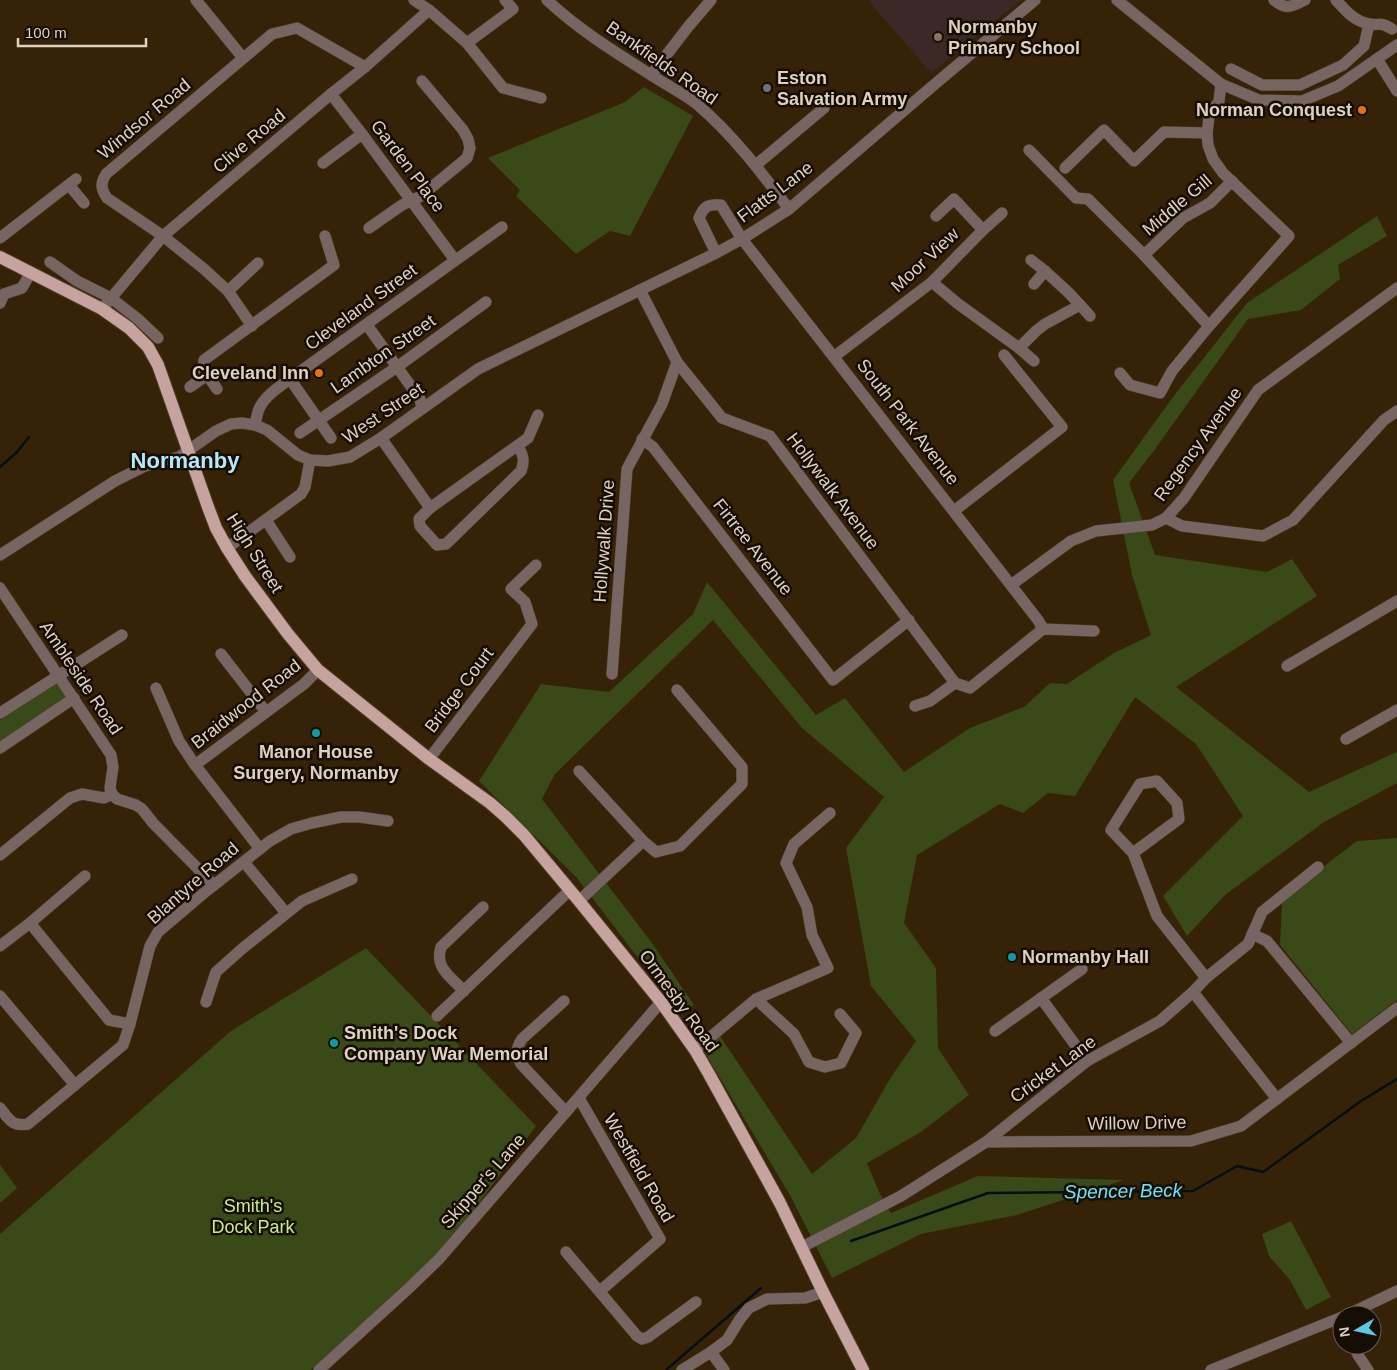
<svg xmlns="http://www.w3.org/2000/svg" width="1397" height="1370" font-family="Arial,sans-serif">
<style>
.education{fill:#3c2827}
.green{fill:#394917}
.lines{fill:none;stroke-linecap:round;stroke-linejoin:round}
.stream{stroke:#031013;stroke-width:2.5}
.minor-casing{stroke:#503e25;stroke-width:12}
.major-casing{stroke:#503e25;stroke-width:14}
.minor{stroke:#766563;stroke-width:11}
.major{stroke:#c6a39f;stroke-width:12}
.education-dot{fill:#8d6e63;stroke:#160d04;stroke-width:2}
.worship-dot{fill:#6b7280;stroke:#160d04;stroke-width:2}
.food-dot{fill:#e8710a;stroke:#160d04;stroke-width:2}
.culture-dot{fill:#0f9aa8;stroke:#160d04;stroke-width:2}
.labels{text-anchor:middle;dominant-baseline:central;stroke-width:5;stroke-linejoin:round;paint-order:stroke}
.poi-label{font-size:18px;font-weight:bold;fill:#ddd1c2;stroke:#160d04;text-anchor:start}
.street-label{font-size:18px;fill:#ddd1c2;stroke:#160d04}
.park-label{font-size:18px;fill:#c9ed86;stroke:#160d04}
.water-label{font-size:19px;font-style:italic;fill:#6fe0f9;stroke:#160d04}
.district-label{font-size:22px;font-weight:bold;fill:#b3e9fa;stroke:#160d04}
</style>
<rect width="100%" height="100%" fill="#352207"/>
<polygon class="education" points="868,0 1021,0 931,73"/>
<g class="green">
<polygon points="644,87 693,116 630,236 610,231 576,254 516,196 520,190 488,158 625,102"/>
<polygon points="1377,216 1387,236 1338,265 1340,279 1301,310 1248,319 1153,452 1129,483 1155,555 1267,572 1292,559 1317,596 1176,687 1309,792 1397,752 1397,783 1324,822 1225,895 1187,936 1163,896 1243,816 1196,744 1135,697 1075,796 1048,793 1023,813 1000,804 917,855 904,923 936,968 938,1048 969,1095 921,1132 867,1163 879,1192 891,1213 978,1176 1124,1180 1017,1215 921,1234 832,1278 791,1197 705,1053 720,1036 812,1174 856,1138 891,1077 916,1041 871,986 846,848 884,797 802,728 713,620 555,774 542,799 652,943 694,1005 681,1014 577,878 479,781 541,684 609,692 693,614 707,582 816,715 845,698 904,772 970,728 1024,707 1050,683 1067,684 1114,653 1151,635 1132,575 1113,480 1173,397 1247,303"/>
<polygon points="59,681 71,696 0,744 0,720"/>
<polygon points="1397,838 1397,1000 1352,1034 1280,945 1282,903 1323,867 1357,841"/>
<polygon points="366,948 536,1126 443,1252 311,1370 0,1370 0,1234 231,1031"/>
<polygon points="0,1165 17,1188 0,1203"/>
<polygon points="1291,1221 1331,1297 1306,1310 1290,1280 1269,1256 1262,1234"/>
</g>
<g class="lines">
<g class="stream">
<polyline points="0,467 16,453 29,437"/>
<polyline points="851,1241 988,1193 1193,1191 1237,1166 1263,1172 1361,1101 1397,1079"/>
<polyline points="666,1370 761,1288"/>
</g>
<defs>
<g id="minor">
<polyline points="196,0 243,58"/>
<polyline points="414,0 429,10 467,43 503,88 541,98"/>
<path d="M547,0c33,31 71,54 109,78 14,9 30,17 42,27 35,30 63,67 91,104"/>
<polyline points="1117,0 1221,84 1259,100 1302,101 1338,86 1397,45"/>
<path d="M1274,0c13,11 17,6 31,0"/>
<path d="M1336,0c10,11 18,21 33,24 11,2 10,-3 23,5"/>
<polyline points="467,43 513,9 505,0"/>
<polyline points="1377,59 1397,91"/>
<polyline points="1231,69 1262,85 1300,85 1343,65 1364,46 1369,24"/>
<polyline points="651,75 688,27 711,0"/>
<polyline points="331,94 362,134 455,260"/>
<polyline points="1029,150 1076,198 1088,199 1144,255 1209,326"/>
<polyline points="323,163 362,134"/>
<polyline points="756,165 824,108"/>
<polyline points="1065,168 1104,130 1134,161 1164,132 1207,133"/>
<polyline points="69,185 84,203"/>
<polyline points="369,228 402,205 421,196 467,158 470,148 468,139 463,130 422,81"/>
<polyline points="983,230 1002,213"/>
<polyline points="0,238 76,179"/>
<path d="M716,253l-17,-35c5,-12 9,-14 22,-13l21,34 296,381 5,9"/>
<polyline points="1144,255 1183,218 1210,203 1232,181"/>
<polyline points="1031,260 1045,271"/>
<polyline points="50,262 77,281 111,298 138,319 158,338"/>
<polyline points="932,282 957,303 1019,348 1036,331 1045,324 1080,305 1090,316"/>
<polyline points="1034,284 1045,271 1069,293 1080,305"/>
<polyline points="640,290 677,362 722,418 770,436 955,683"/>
<polyline points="228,291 258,263"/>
<polyline points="0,303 4,294 22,288 31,272"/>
<polyline points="102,309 163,236 331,94 365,67 429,10"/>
<polyline points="367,325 420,399 422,408"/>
<path d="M252,326l-24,-35 -24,-22 -41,-33 -56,-38c-6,-9 -7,-14 -1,-24l166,-140 25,-6 68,39"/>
<polyline points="1019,348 1034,361"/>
<polyline points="835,356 932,282 983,230 954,199 936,216"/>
<polyline points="1120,373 1130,385 1160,393 1172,371 1209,326 1289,236 1223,173 1213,159 1208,145 1207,133 1209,117 1219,101 1221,84"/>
<polyline points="290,379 331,438"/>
<polyline points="190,387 207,375"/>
<polyline points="217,389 203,369 204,360 334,265 325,236"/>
<path d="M255,425c1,-5 2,-11 4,-16 6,-14 23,-24 35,-33l208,-149"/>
<polyline points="300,433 397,367 486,302"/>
<polyline points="381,438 430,508"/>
<polyline points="642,439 653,447 833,680 909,620"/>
<path d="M517,446c7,8 8,15 4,25l-75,73 -9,1 -17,-19 -1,-7 11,-11 98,-70 10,-23"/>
<polyline points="954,511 1062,427 1004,355"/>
<polyline points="1166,518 1182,526 1263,536 1293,520 1384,420 1397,411"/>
<polyline points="266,520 290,557"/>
<polyline points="227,548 301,494 305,487 310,460"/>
<polyline points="0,555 115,481 145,466 179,457 216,431 231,424 242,423 255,425 267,430 298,455 310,460 328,461 350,457 381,438 478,369 716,253 742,239 789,209 935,84 1035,0"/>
<polyline points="1011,585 1071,541 1096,531 1152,525 1166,518 1184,498 1258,390 1397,288"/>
<polyline points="0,588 111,755 113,767 110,788 112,794"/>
<polyline points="221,654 266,712"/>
<polyline points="1287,666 1397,601"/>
<polyline points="612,674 627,469 662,404 677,362"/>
<polyline points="156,688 179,741 195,765 260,849"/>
<polyline points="915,706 930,701 955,683 970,688 1043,629 1094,631"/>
<polyline points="0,713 122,635"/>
<polyline points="1346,739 1397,710"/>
<polyline points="0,748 74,698"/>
<polyline points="429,759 532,624 525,602 511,589 536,565"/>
<polyline points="195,765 304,684 318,670"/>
<polyline points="579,771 643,841 656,852 680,846 742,784 742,767 677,690"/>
<polyline points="1133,853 1111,830 1140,784 1157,781 1177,803 1179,819 1133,853 1157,916 1206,978"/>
<polyline points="0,855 70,798 82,794 104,798 112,794 117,799 136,805 142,809 153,823 214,885"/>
<polyline points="244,862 286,913"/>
<polyline points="579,901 643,841"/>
<polyline points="30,923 109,1020 130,1024"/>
<polyline points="1252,934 1267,941 1351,1043"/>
<polyline points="0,946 30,923 85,876"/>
<path d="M464,991c-13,-14 -30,-23 -23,-44l42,-40"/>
<polyline points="1193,992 1277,1099"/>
<polyline points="0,996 75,1085"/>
<polyline points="1041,998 1087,1061"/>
<polyline points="756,999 794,1034 809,1062 825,1067 841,1063 856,1033 840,1014"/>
<path d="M564,1001l-42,38c-6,8 -6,16 -1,25l45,48"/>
<polyline points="206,1002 216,972 243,948 302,901 352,879"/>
<polyline points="437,1016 570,890"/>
<polyline points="995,1031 1082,969"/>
<polyline points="695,1050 756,999 828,968 812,935 807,907 786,863 794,844 830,813"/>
<polyline points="579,1098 660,1239 600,1291"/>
<path d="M0,1108c9,11 12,19 28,16l95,-79 7,-21 20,-78 8,-14 46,-39 66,-52 21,-12 21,-6 29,-6h18l29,4"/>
<polyline points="986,1142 1191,1141 1241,1126 1397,1008"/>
<polyline points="802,1247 901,1196 986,1142 1087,1061 1160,1021 1193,992 1206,978 1248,944 1262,912 1318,867"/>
<polyline points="566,1252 637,1336 642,1339 648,1337 696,1302"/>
<polyline points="1347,1315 1397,1291"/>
<polyline points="1354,1345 1358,1355 1368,1370"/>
<polyline points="711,1352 724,1370"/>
<polyline points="319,1370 409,1288 439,1259 661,1002"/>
<polyline points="682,1370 711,1352 727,1340 740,1319 749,1308 767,1299 805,1298 823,1292"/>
<polyline points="1211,1370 1342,1317"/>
</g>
<polyline id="major" points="0,257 102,309 129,328 148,347 158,365 208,507 216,528 227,548 245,576 288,634 318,670 429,759 490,803 506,817 524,835 579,901 661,1002 695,1050 709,1074 780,1203 823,1292 863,1370"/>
</defs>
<use href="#minor" class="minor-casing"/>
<use href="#major" class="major-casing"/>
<use href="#minor" class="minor"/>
<use href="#major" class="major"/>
</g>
<circle class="education-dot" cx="938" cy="37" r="5"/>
<circle class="worship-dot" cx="767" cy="88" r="5"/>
<g class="food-dot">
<circle cx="1362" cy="110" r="5"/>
<circle cx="319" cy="373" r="5"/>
</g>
<g class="culture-dot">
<circle cx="316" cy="733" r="5"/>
<circle cx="1012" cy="957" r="5"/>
<circle cx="334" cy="1043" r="5"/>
</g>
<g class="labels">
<g class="poi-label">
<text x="948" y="27">Normanby<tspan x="948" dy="21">Primary School</tspan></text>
<text x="777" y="78">Eston<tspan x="777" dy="21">Salvation Army</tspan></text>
<text x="1352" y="110" text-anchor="end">Norman Conquest</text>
<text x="309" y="373" text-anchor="end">Cleveland Inn</text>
<text x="316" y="752" text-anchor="middle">Manor House<tspan x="316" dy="21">Surgery, Normanby</tspan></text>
<text x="1022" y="957">Normanby Hall</text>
<text x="344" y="1033">Smith's Dock<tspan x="344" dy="21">Company War Memorial</tspan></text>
</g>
<g class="street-label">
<text transform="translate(662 63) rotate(35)">Bankfields Road</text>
<text transform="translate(144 119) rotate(-40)">Windsor Road</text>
<text transform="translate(249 141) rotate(-40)">Clive Road</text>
<text transform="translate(408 166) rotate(53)">Garden Place</text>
<text transform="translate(775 192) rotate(-37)">Flatts Lane</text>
<text transform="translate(1177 205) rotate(-40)">Middle Gill</text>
<text transform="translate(925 260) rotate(-43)">Moor View</text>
<text transform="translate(361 307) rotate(-36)">Cleveland Street</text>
<text transform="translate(383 354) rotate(-35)">Lambton Street</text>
<text transform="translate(383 413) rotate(-34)">West Street</text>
<text transform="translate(908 422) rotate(52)">South Park Avenue</text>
<text transform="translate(1198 444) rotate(-54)">Regency Avenue</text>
<text transform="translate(833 491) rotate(53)">Hollywalk Avenue</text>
<text transform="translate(604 541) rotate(-86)">Hollywalk Drive</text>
<text transform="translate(753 547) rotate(52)">Firtree Avenue</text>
<text transform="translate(255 553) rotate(58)">High Street</text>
<text transform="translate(81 678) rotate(56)">Ambleside Road</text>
<text transform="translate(459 690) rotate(-53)">Bridge Court</text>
<text transform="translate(246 704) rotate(-38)">Braidwood Road</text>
<text transform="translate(193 883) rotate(-41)">Blantyre Road</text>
<text transform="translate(679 1001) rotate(54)">Ormesby Road</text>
<text transform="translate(1053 1069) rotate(-36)">Cricket Lane</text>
<text transform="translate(1137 1123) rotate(-1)">Willow Drive</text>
<text transform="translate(639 1168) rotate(60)">Westfield Road</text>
<text transform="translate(483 1181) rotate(-49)">Skipper's Lane</text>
</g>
<g class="park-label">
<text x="253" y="1206">Smith's<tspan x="253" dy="21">Dock Park</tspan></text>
</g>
<g class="water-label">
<text transform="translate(1123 1191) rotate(-1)">Spencer Beck</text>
</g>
<g class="district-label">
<text x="185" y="460">Normanby</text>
</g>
</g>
<g transform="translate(1357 1330) rotate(261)"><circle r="24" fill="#160d04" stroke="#665b50"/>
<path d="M0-4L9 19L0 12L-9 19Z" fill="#5bc8e7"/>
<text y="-8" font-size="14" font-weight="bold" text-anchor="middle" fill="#ddd1c2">N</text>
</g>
<path d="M18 38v8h128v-8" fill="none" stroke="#ddd1c2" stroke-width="2.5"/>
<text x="25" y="38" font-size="15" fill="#ddd1c2" stroke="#160d04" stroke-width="4" paint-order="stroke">100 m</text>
</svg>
